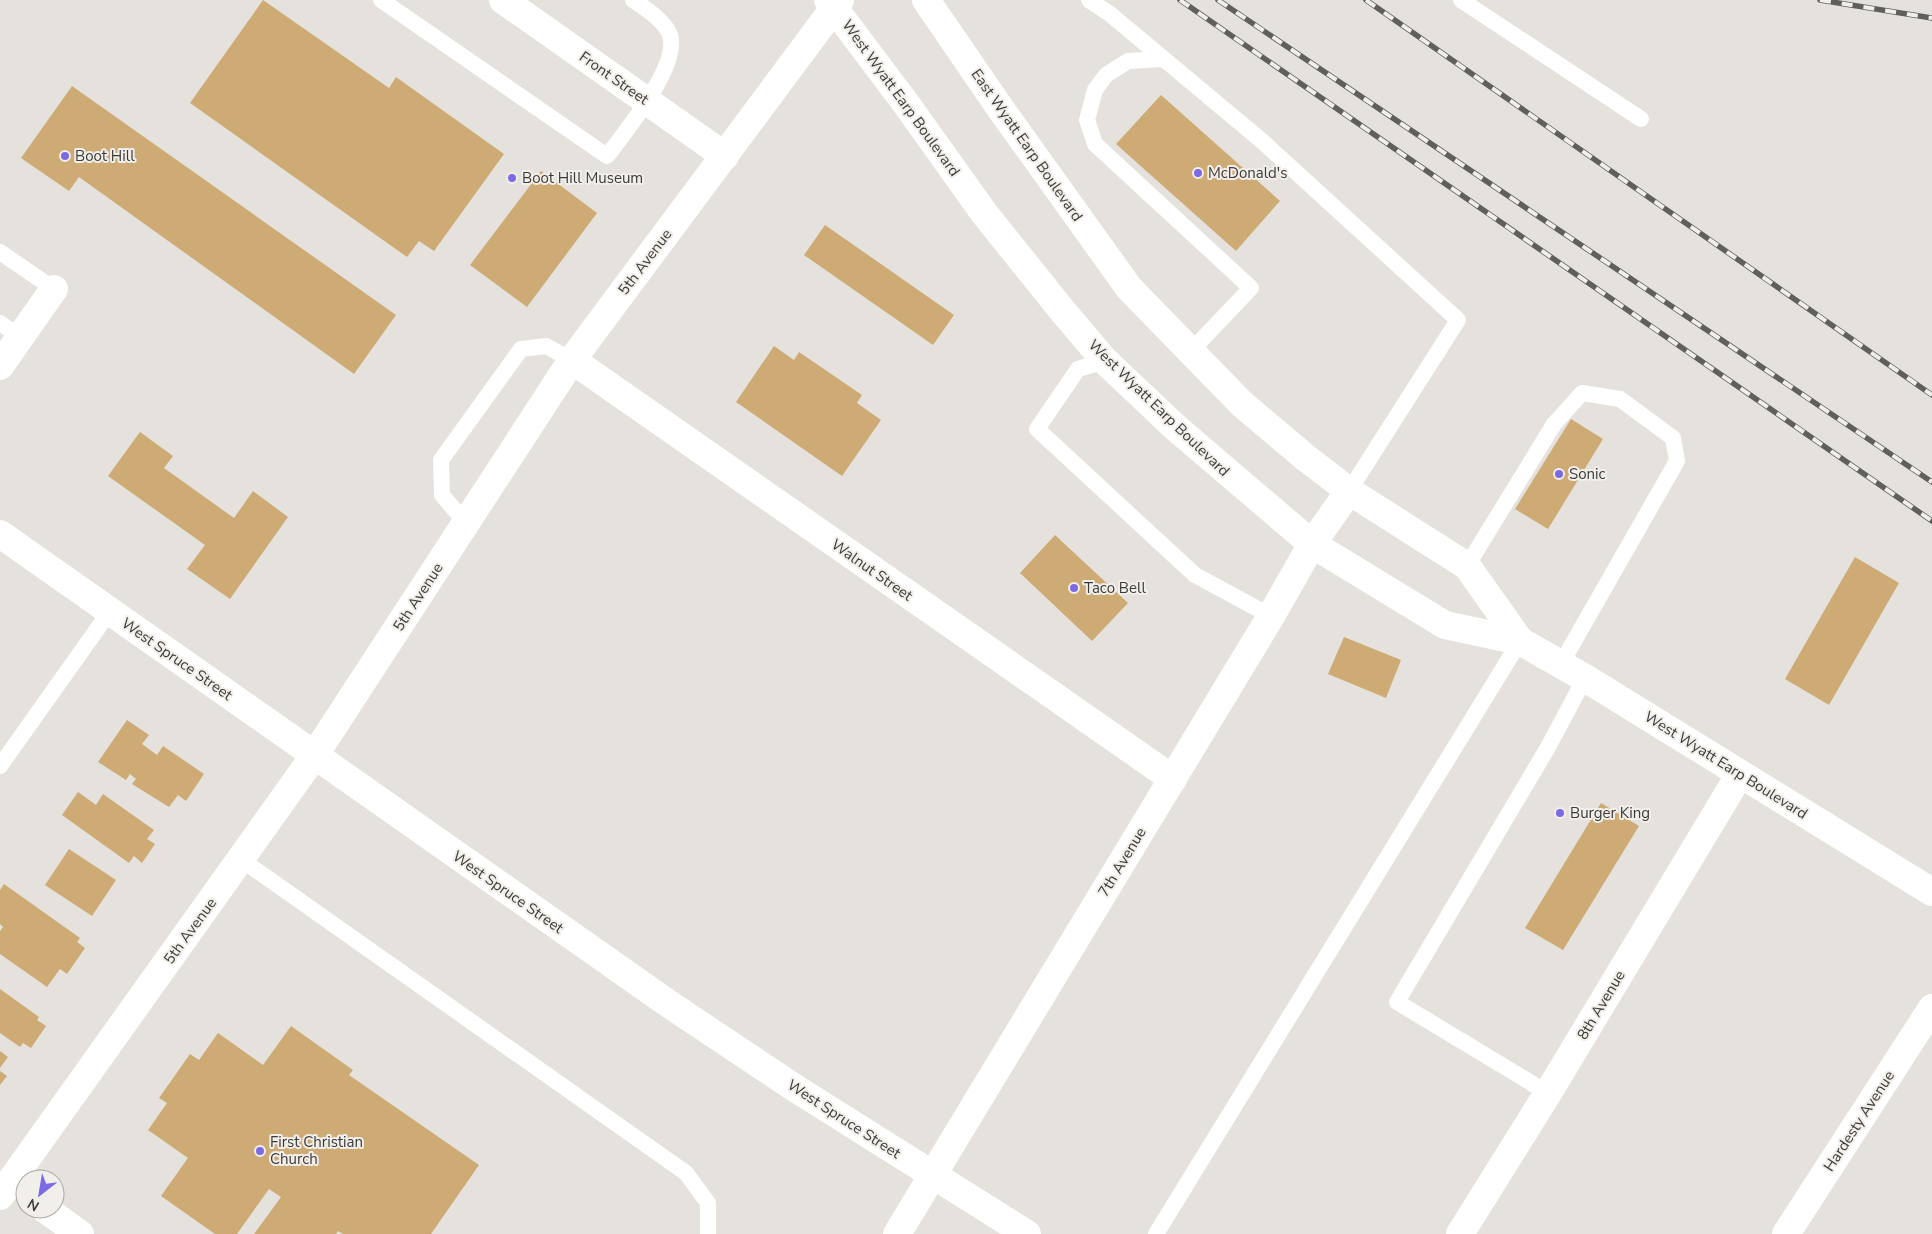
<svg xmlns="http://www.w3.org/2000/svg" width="1932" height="1234" font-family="'Nunito Sans',sans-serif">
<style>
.building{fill:#ceab75}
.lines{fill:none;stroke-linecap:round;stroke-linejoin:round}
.service{stroke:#fff;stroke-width:16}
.minor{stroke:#fff;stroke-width:28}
.primary{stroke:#fff;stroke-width:28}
.rail-casing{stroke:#605f5c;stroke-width:5.5}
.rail{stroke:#f2efea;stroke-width:4;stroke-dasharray:11;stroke-linecap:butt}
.poi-dot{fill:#7c69e4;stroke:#f2efea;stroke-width:2}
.labels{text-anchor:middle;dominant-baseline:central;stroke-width:4;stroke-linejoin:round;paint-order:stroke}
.street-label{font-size:15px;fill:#3c3b39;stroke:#f2efea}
.poi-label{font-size:15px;fill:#3c3b39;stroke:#f2efea;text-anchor:start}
</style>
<rect width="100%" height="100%" fill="#e5e2dd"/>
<g class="building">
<polygon points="263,0 389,88 396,77 504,154 434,251 419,241 407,257 190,103"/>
<polygon points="72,86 396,315 354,374 79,177 69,191 21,158"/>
<polygon points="1161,95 1280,201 1236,251 1116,144"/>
<polygon points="541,171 597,213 527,307 470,265"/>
<polygon points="825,225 954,315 933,345 804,255"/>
<polygon points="774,346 794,360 799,352 862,395 857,403 881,420 842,476 736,402"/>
<polygon points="1571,419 1603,439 1548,529 1515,509"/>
<polygon points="140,432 173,456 164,468 234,518 253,491 288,517 230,599 187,569 205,545 108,476"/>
<polygon points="1055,535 1128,603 1092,641 1020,573"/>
<polygon points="1855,557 1899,583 1829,705 1785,679"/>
<polygon points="1344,637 1401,660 1386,698 1328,674"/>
<polygon points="127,720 149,735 142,744 157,755 163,746 204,774 186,801 178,795 169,807 132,784 136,779 130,774 126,780 98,762"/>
<polygon points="78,792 96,805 103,794 154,830 147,839 155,844 142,863 134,856 129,863 62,815"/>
<polygon points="1601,803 1639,826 1563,950 1525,928"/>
<polygon points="69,849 116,880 92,916 45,885"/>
<polygon points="4,884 80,938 77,942 85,948 67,974 60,969 47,987 0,954 0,931 3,927 0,924 0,890"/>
<polygon points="0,989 39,1017 37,1020 46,1026 31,1048 23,1043 20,1047 0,1033"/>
<polygon points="291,1026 353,1070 349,1075 479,1165 431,1234 343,1234 338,1231 336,1234 254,1234 281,1197 269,1189 237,1234 215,1234 161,1196 188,1158 148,1130 167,1103 159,1098 190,1054 199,1060 218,1033 263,1065"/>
<polygon points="0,1051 8,1057 0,1068"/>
<polygon points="0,1071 7,1076 0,1085"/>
</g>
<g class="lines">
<g class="service">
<path d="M381,0l226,156c18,-24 73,-90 63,-121 -5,-14 -26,-28 -37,-35"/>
<polyline points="1089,0 1110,14 1262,141 1458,320 1349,491"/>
<polyline points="1461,0 1641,119"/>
<polyline points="1163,59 1128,61 1106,75 1095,90 1087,120 1095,144 1251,288 1190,352"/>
<polyline points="0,252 54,289"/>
<polyline points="0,323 20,337"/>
<polyline points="1105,361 1078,369 1037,429 1195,575 1271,616"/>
<polyline points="466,523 442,495 441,460 521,349 546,346 572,360"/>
<polyline points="1467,566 1554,424 1582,393 1620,399 1673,438 1677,461 1561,664"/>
<polyline points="0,766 110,611"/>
<polyline points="242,860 686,1173 708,1203 708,1234"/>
<polyline points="1548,1093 1397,1002 1547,749 1585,678"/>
<polyline points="1156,1234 1520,641"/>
</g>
<g class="minor">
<polyline points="503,0 725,156"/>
<polyline points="572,360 1173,779"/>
<polyline points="0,366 54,289"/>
<polyline points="0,534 669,1004 798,1090 1027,1234"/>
<polyline points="0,1196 314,756 572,360 840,0"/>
<polyline points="45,1209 80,1234"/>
<polyline points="897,1234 1271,616 1312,544 1349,491"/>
<polyline points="1460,1234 1548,1093 1740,774"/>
<polyline points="1786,1234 1932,1008"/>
</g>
<g class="primary">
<polyline points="828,0 907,105 984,213 1061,309 1105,361 1175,427 1312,544 1445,625 1520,641 1585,678 1932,892"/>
<polyline points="926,0 1000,108 1129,288 1242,404 1306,458 1349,491 1467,566 1520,641"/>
</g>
<defs>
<g id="rail">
<polyline points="1180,0 1932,521"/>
<polyline points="1218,0 1932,482"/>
<polyline points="1366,0 1932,395"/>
<polyline points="1820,0 1932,18"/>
</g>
</defs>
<use href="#rail" class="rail-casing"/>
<use href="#rail" class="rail"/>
</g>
<g class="poi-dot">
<circle cx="65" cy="156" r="5"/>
<circle cx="1198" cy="173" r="5"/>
<circle cx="512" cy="178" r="5"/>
<circle cx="1559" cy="474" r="5"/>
<circle cx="1074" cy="588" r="5"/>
<circle cx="1560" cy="813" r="5"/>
<circle cx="260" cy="1151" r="5"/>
</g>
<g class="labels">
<g class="street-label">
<text transform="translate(614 78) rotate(35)">Front Street</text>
<text transform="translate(901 98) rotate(54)">West Wyatt Earp Boulevard</text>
<text transform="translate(1027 145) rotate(55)">East Wyatt Earp Boulevard</text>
<text transform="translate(645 262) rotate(-53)">5th Avenue</text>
<text transform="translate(1159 408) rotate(44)">West Wyatt Earp Boulevard</text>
<text transform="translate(872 570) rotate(35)">Walnut Street</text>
<text transform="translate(418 597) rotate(-57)">5th Avenue</text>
<text transform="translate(177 659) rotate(35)">West Spruce Street</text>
<text transform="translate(1726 765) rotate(32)">West Wyatt Earp Boulevard</text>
<text transform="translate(1122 862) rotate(-59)">7th Avenue</text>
<text transform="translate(508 892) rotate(35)">West Spruce Street</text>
<text transform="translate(190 931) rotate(-54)">5th Avenue</text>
<text transform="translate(1601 1005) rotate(-59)">8th Avenue</text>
<text transform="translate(844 1119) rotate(33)">West Spruce Street</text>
<text transform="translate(1859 1121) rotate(-57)">Hardesty Avenue</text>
</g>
<g class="poi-label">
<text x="75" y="156">Boot Hill</text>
<text x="1208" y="173">McDonald's</text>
<text x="522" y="178">Boot Hill Museum</text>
<text x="1569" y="474">Sonic</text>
<text x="1084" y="588">Taco Bell</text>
<text x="1570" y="813">Burger King</text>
<text x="270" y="1142">First Christian<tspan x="270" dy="17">Church</tspan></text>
</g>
</g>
<g transform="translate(40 1194) rotate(211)"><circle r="24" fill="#f2efea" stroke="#a9a7a3"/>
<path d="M0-4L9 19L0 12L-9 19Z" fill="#7c69e4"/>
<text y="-8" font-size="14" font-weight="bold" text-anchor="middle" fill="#3c3b39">N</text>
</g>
</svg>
